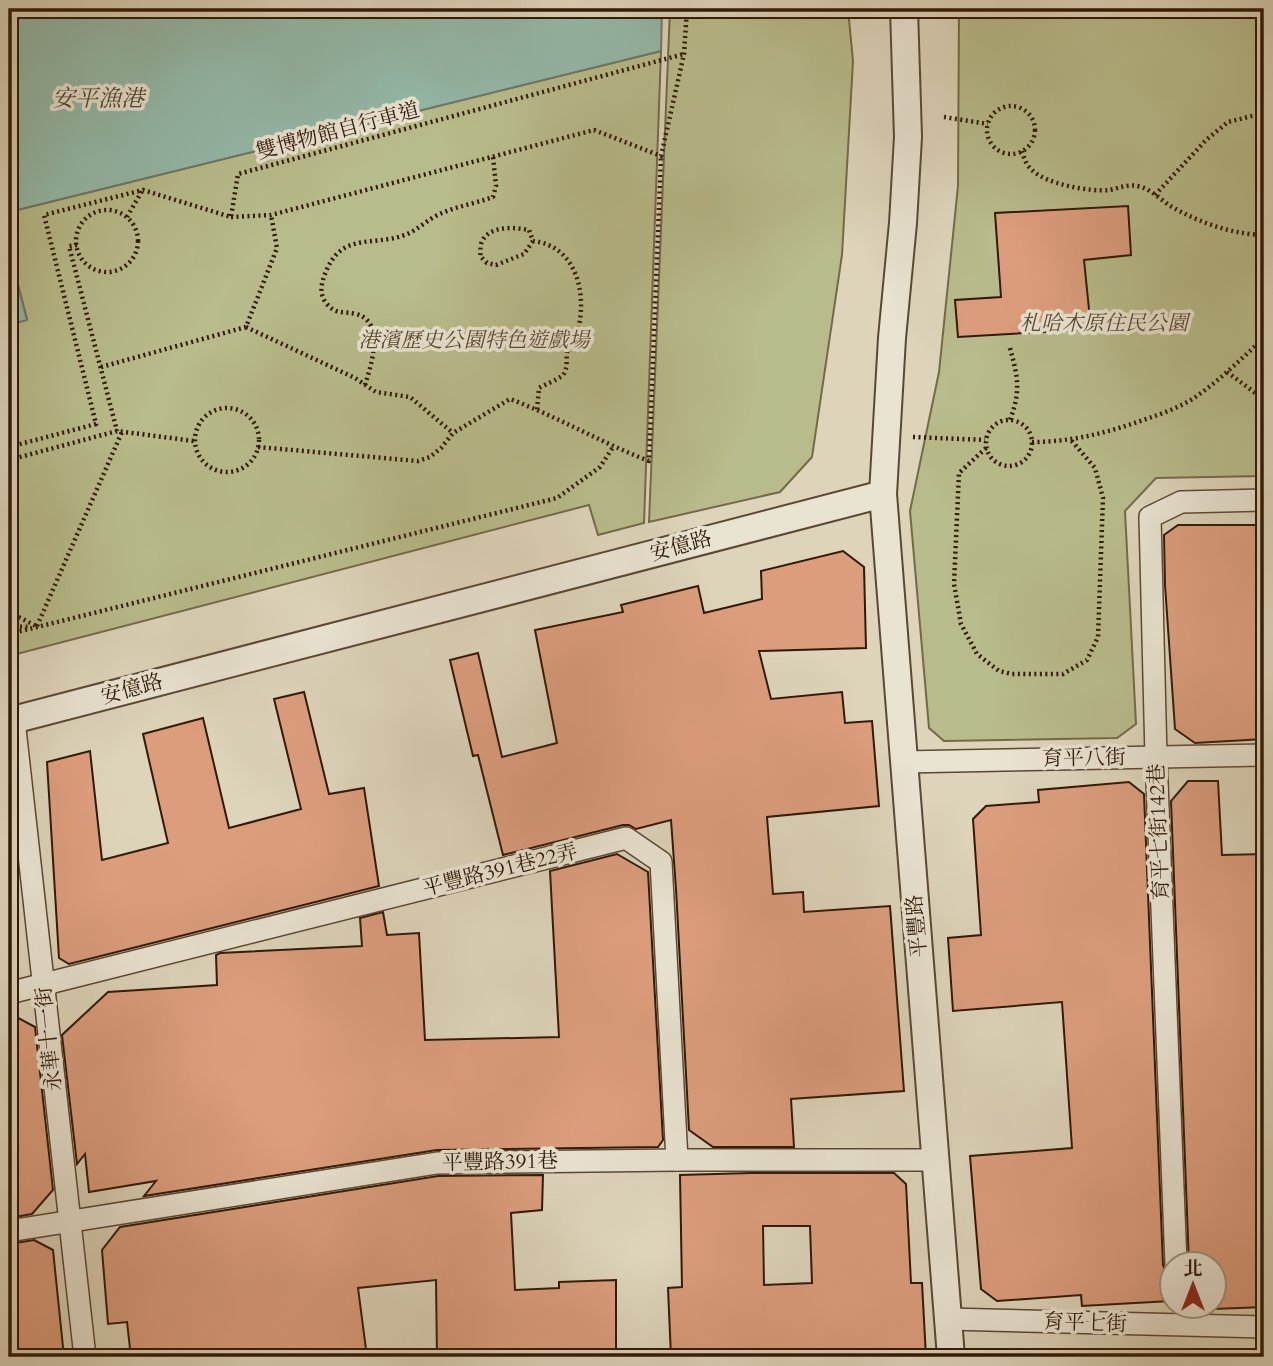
<svg xmlns="http://www.w3.org/2000/svg" width="1273" height="1366" font-family="Cardo,'Noto Serif TC',serif">
<style>
.green{fill:#b8bb8b;stroke:#746a48;stroke-width:2}
.water{fill:#94b9a9;stroke:#6c7968;stroke-width:2}
.building{fill:#dc9d7d;stroke:#301906;stroke-width:2;fill-rule:evenodd}
.lines{fill:none;stroke-linecap:round;stroke-linejoin:round}
.minor-casing{stroke:#5b4833;stroke-width:24}
.tertiary-casing{stroke:#5b4833;stroke-width:30}
.path{stroke:#301906;stroke-width:4.5;stroke-dasharray:2 3.5;stroke-linecap:butt}
.minor{stroke:#e9e3d2;stroke-width:21}
.tertiary{stroke:#e9e3d2;stroke-width:26}
.labels{text-anchor:middle;dominant-baseline:central;stroke-width:7;stroke-linejoin:round;paint-order:stroke}
.street-label{font-size:21px;fill:#301906;stroke:#e9e3d2}
.park-label{font-size:21px;font-style:italic;fill:#594a2e;stroke:#e9e3d2}
.water-label{font-size:23px;font-style:italic;fill:#4e4937;stroke:#e9e3d2}
</style>
<rect width="100%" height="100%" fill="#ddd4ba"/>
<filter id="stains"><feTurbulence type="fractalNoise" baseFrequency=".00286" numOctaves="4"/><feColorMatrix values="0 0 0 0 .2 0 0 0 0 .09 0 0 0 0 .02 0 0 0 .5 -.17"/></filter>
<radialGradient id="worn" r=".72"><stop offset=".6" stop-color="#630" stop-opacity="0"/><stop offset="1" stop-color="#630" stop-opacity=".3"/></radialGradient>
<g class="green">
<polygon points="670,9 848,9 853,61 842,255 812,457 780,492 649,522"/>
<polygon points="959,9 1264,9 1264,476 1156,478 1125,511 1136,724 1117,738 944,741 929,728 910,511 939,372 958,186"/>
<polygon points="661,51 644,523 598,535 589,505 9,656 9,325 27,319 9,251 9,212"/>
</g>
<g class="water">
<polygon points="9,9 662,9 661,51 9,212"/>
<polygon points="9,251 27,320 9,325"/>
</g>
<g class="building">
<polygon points="1128,206 1131,255 1084,260 1091,329 958,337 955,300 1001,297 995,213"/>
<polygon points="1178,525 1264,525 1264,739 1195,743 1175,729 1165,585 1164,535"/>
<polygon points="843,551 864,567 866,648 759,651 771,699 842,692 845,723 872,721 879,806 767,817 773,894 803,892 804,912 890,906 904,1091 791,1099 794,1147 713,1147 689,1130 676,889 671,820 636,829 629,825 623,825 503,855 478,755 473,756 450,660 478,653 502,757 557,743 535,630 623,612 621,605 698,586 704,613 762,599 761,571"/>
<polygon points="304,692 329,794 364,788 379,886 69,964 59,958 47,762 90,751 102,860 168,843 143,734 203,718 229,828 301,809 274,699"/>
<polygon points="1188,781 1218,781 1222,855 1264,854 1264,1307 1214,1309 1214,1264 1189,1264 1171,801"/>
<polygon points="1129,782 1144,794 1163,1265 1165,1270 1168,1274 1170,1301 1082,1306 1081,1295 997,1301 981,1289 970,1156 1072,1148 1062,1002 953,1011 948,938 981,935 973,819 986,806 1039,802 1038,790"/>
<polygon points="617,854 648,872 663,1140 658,1147 437,1150 144,1196 156,1181 89,1192 85,1154 77,1164 62,1035 108,992 217,985 216,955 220,953 362,946 360,918 383,912 387,935 419,933 425,1040 559,1037 550,871"/>
<polygon points="9,1013 35,1027 53,1190 32,1214 9,1218"/>
<path d="M751,1173h143l12,11 5,99h11l4,74h-255l-3,-69 14,-1 -2,-112zM763,1226h47l2,57 -48,2z"/>
<polygon points="543,1175 542,1210 511,1213 515,1290 559,1288 559,1282 616,1280 616,1357 437,1357 436,1280 358,1288 367,1357 131,1357 127,1322 108,1324 102,1250 120,1227 438,1176"/>
<polygon points="34,1240 53,1250 64,1357 9,1357 9,1244"/>
</g>
<g class="lines">
<defs>
<g id="minor">
<polyline points="14,720 85,1357"/>
<polyline points="904,762 1264,755"/>
<polyline points="9,993 626,838 661,862 677,1160"/>
<polyline points="9,1231 437,1163 677,1160 936,1160"/>
<polyline points="1176,1264 1156,757 1150,517 1181,502 1264,500"/>
<polyline points="948,1319 1264,1327"/>
</g>
<g id="tertiary">
<polyline points="904,9 908,137 903,223 892,338 883,494 951,1357"/>
<polyline points="9,721 883,494"/>
</g>
</defs>
<use href="#minor" class="minor-casing"/>
<use href="#tertiary" class="tertiary-casing"/>
<g class="path">
<circle cx="1011" cy="130" r="24"/>
<polyline points="944,117 988,124"/>
<path d="M1022,151c2,7 4,14 10,19 14,14 57,22 77,20 11,-2 20,-7 32,-3 11,3 21,14 31,20 29,16 59,27 92,28"/>
<polyline points="1155,195 1206,140 1228,122 1264,113"/>
<circle cx="107" cy="241" r="31"/>
<polyline points="127,217 142,191"/>
<polyline points="231,217 271,215 594,130 661,156 684,54 687,9"/>
<path d="M533,241l-9,13 -28,11 -9,-2 -7,-7c1,-4 0,-8 1,-12 6,-19 33,-17 48,-14l4,11c44,5 54,53 45,89 -2,7 -8,12 -10,19 -3,8 1,18 -5,26 -6,5 -17,9 -24,13l-2,22"/>
<polyline points="77,245 69,246 117,431"/>
<polyline points="246,327 355,378 376,392 410,397 453,433"/>
<path d="M1010,348c8,29 11,43 0,72"/>
<polyline points="101,367 246,327 277,248 271,215"/>
<polyline points="1227,372 1258,395 1264,397"/>
<path d="M365,385c6,-20 21,-63 -9,-71 -12,-3 -20,1 -29,-10 -8,-9 -6,-20 -2,-30 16,-43 47,-27 80,-39 13,-5 24,-17 37,-22 16,-7 35,-10 51,-16l3,-11 -3,-29"/>
<circle cx="227" cy="440" r="32"/>
<circle cx="1009" cy="443" r="23"/>
<polyline points="913,437 985,440"/>
<path d="M1032,442c41,0 78,-10 117,-24 15,-5 31,-11 45,-20 25,-17 47,-39 70,-60"/>
<polyline points="9,447 96,424 44,215 143,190 231,217 238,174 684,54"/>
<path d="M258,447l160,14 12,-4 11,-9 12,-15 57,-34c48,18 92,44 139,62l12,-305"/>
<polyline points="986,448 959,473 954,584 961,624 977,654 999,671 1012,674 1063,674 1087,660 1098,637 1103,498 1095,468 1071,440"/>
<polyline points="9,460 117,431 194,441"/>
<polyline points="9,612 36,626"/>
<polyline points="9,626 29,627"/>
<polyline points="37,626 122,432"/>
<polyline points="9,634 557,498 600,467 613,447"/>
</g>
<use href="#minor" class="minor"/>
<use href="#tertiary" class="tertiary"/>
</g>
<g class="labels">
<g class="street-label">
<text transform="translate(338 131) rotate(-15)">雙博物館自行車道</text>
<text transform="translate(681 546) rotate(-15)">安億路</text>
<text transform="translate(132 689) rotate(-15)">安億路</text>
<text transform="translate(1084 758) rotate(-1)">育平八街</text>
<text transform="translate(1159 832) rotate(-92)">育平七街142巷</text>
<text transform="translate(500 870) rotate(-14)">平豐路391巷22弄</text>
<text transform="translate(917 926) rotate(-95)">平豐路</text>
<text transform="translate(49 1039) rotate(-96)">永華十一街</text>
<text transform="translate(500 1162) rotate(-1)">平豐路391巷</text>
<text transform="translate(1085 1323) rotate(2)">育平七街</text>
</g>
<g class="park-label">
<text x="1104" y="323">札哈木原住民公園</text>
<text x="474" y="340">港濱歷史公園特色遊戲場</text>
</g>
<g class="water-label">
<text x="98" y="98">安平漁港</text>
</g>
</g>
<rect width="1273" height="1366" fill="none" stroke="#ddd4ba" stroke-width="35"/>
<rect x="10" y="10" width="1252" height="1345" fill="none" stroke="#301906" stroke-width="3.5"/>
<rect x="18" y="18" width="1238" height="1331" fill="none" stroke="#301906" stroke-width="2"/>
<g transform="translate(1193 1285)"><circle r="33" fill="#e9e3d2" stroke="#9f9280" stroke-width="2"/>
<path d="M0-5L12 26L0 18L-12 26Z" fill="#8f2418"/>
<text y="-10" font-size="19" font-weight="bold" text-anchor="middle" fill="#301906">北</text>
</g>
<rect width="100%" height="100%" filter="url(#stains)"/>
<rect width="100%" height="100%" fill="url(#worn)"/>
</svg>
